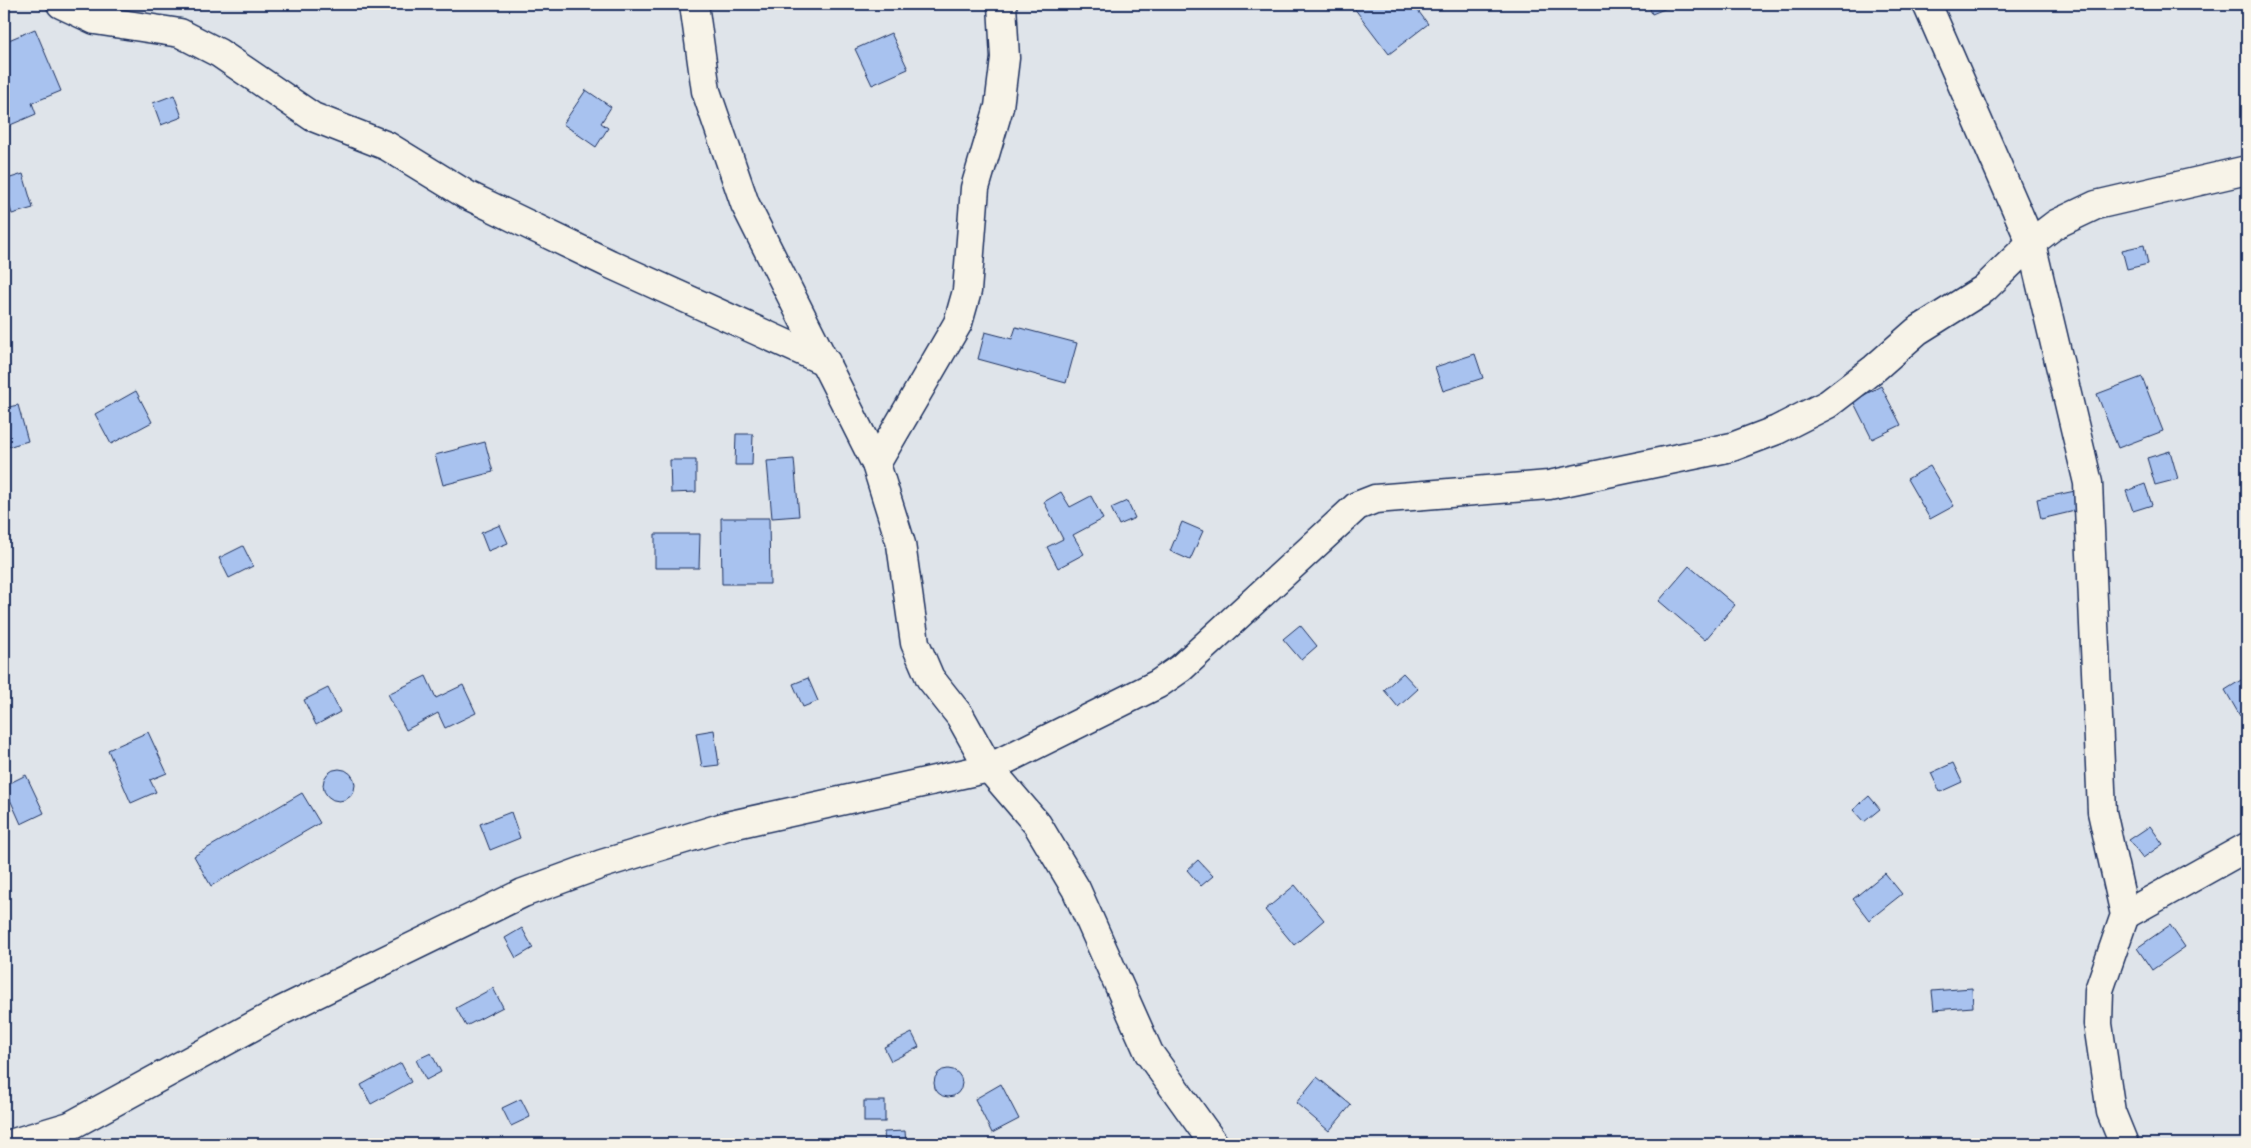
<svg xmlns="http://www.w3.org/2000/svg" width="2251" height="1148" font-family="Pangolin,sans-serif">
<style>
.building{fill:#a8c2ef;stroke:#1b2f5e}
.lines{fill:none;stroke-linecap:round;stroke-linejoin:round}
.minor-casing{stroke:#1b2f5e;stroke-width:31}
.minor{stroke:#f7f3e8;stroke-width:28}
</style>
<rect width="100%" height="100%" fill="#dfe4ea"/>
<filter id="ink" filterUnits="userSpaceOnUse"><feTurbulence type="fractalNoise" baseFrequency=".02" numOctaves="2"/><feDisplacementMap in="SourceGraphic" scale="10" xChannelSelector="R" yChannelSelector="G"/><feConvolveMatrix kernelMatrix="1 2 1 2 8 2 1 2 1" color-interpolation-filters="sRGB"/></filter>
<g filter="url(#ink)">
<g class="building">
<polygon points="1351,4 1413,4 1428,24 1389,54"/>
<polygon points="1648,4 1673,4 1674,5 1652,14"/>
<polygon points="35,29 61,91 32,103 36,114 8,126 4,116 4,42"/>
<polygon points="891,33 908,69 872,85 855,49"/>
<polygon points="586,90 611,107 601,123 608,128 596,147 563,124"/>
<polygon points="174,95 182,117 161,125 153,103"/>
<polygon points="23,174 33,208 12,214 4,189 4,180"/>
<polygon points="2144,245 2148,264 2127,269 2122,250"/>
<polygon points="1016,327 1077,343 1066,383 978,359 985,332 1012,339"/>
<polygon points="1475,354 1483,378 1443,391 1435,367"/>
<polygon points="2142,377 2163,431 2118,448 2097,394"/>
<polygon points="1881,386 1901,425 1872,439 1853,401"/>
<polygon points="136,391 152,422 111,444 95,414"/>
<polygon points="18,405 28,441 4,448 4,408"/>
<polygon points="736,434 753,434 752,465 735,465"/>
<polygon points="485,442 493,472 443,485 435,455"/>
<polygon points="2170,451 2178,479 2155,485 2147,458"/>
<polygon points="794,459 799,516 772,518 767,461"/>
<polygon points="670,460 696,460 696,492 671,493"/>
<polygon points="1930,466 1954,506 1930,519 1907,479"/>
<polygon points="2145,484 2152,505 2133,511 2126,491"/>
<polygon points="2075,491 2079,510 2041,519 2037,499"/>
<polygon points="1061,492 1070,507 1091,496 1103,519 1073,535 1084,554 1058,568 1047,547 1063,539 1044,502"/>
<polygon points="1127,501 1135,518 1119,525 1111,508"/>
<polygon points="721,518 769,518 770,584 722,584"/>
<polygon points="1182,522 1203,531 1190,560 1170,551"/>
<polygon points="500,525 508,543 488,551 481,533"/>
<polygon points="655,534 700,534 699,568 655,568"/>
<polygon points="243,546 253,566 229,578 219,558"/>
<polygon points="1689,566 1735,605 1705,640 1659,601"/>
<polygon points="1300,625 1317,646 1301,660 1283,639"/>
<polygon points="1403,673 1418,689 1398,707 1384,690"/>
<polygon points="426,676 436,698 463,685 476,713 445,728 438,713 406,730 388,694"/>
<polygon points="2246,677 2247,712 2240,716 2225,690"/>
<polygon points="808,678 818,701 803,707 793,684"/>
<polygon points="328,688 340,712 316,725 304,700"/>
<polygon points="714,730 719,765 702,767 696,733"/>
<polygon points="148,732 167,773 150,780 156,792 131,803 108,750"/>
<polygon points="1953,763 1962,782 1940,792 1931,773"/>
<circle cx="339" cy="785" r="16"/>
<polygon points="26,775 44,813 21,824 4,786"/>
<polygon points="302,793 320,823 211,886 194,856"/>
<polygon points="1869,796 1880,809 1864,822 1853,810"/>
<polygon points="511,812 520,838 490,850 480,824"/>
<polygon points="2150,826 2163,844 2143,858 2129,840"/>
<polygon points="1198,860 1213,876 1201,886 1187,870"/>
<polygon points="1885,873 1902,894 1869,920 1853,899"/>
<polygon points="1295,885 1324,920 1294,945 1265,910"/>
<polygon points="2170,925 2185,947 2152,970 2137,948"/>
<polygon points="522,928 533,948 516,958 505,938"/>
<polygon points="493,988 503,1007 466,1026 456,1008"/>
<polygon points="1972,988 1973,1007 1934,1010 1932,991"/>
<polygon points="912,1033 919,1047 891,1061 884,1047"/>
<polygon points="431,1053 441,1072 426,1080 416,1060"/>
<polygon points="401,1063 411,1082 371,1104 361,1085"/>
<circle cx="948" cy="1083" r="14"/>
<polygon points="1317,1077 1351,1105 1329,1131 1296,1103"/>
<polygon points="1001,1084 1019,1119 992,1133 975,1099"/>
<polygon points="521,1099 530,1117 511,1126 502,1108"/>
<rect x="864" y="1101" width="21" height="21"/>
<polygon points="905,1131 906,1144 885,1144 884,1132"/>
</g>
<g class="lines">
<defs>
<g id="minor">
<polyline points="61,4 95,20 180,33 219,53 313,117 387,146 467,195 610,264 826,362"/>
<polyline points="694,4 706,91 745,204 876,464 901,544 915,643 930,678 960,716 989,768 1037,824 1076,889 1149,1053 1214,1144"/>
<polyline points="1927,4 2031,243 2088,483 2102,812 2125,915 2099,990 2098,1024 2111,1112 2124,1144"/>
<polyline points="876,464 958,323 967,291 975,188 999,107 1005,58 1002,4"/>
<polyline points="2125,915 2247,847"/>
<polyline points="10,1144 70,1126 281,1011 523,893 602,864 727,826 989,768 1158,684 1181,668 1357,506 1375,499 1549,485 1732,447 1777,430 1828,404 1875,368 1917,331 1984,289 2031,243 2056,224 2096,205 2247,170"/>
</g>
</defs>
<use href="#minor" class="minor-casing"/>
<use href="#minor" class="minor"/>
</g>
</g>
<rect width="2251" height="1148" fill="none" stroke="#f7f3e8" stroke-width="20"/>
<rect x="10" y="10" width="2231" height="1128" fill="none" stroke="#1b2f5e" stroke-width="2" filter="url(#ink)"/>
</svg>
